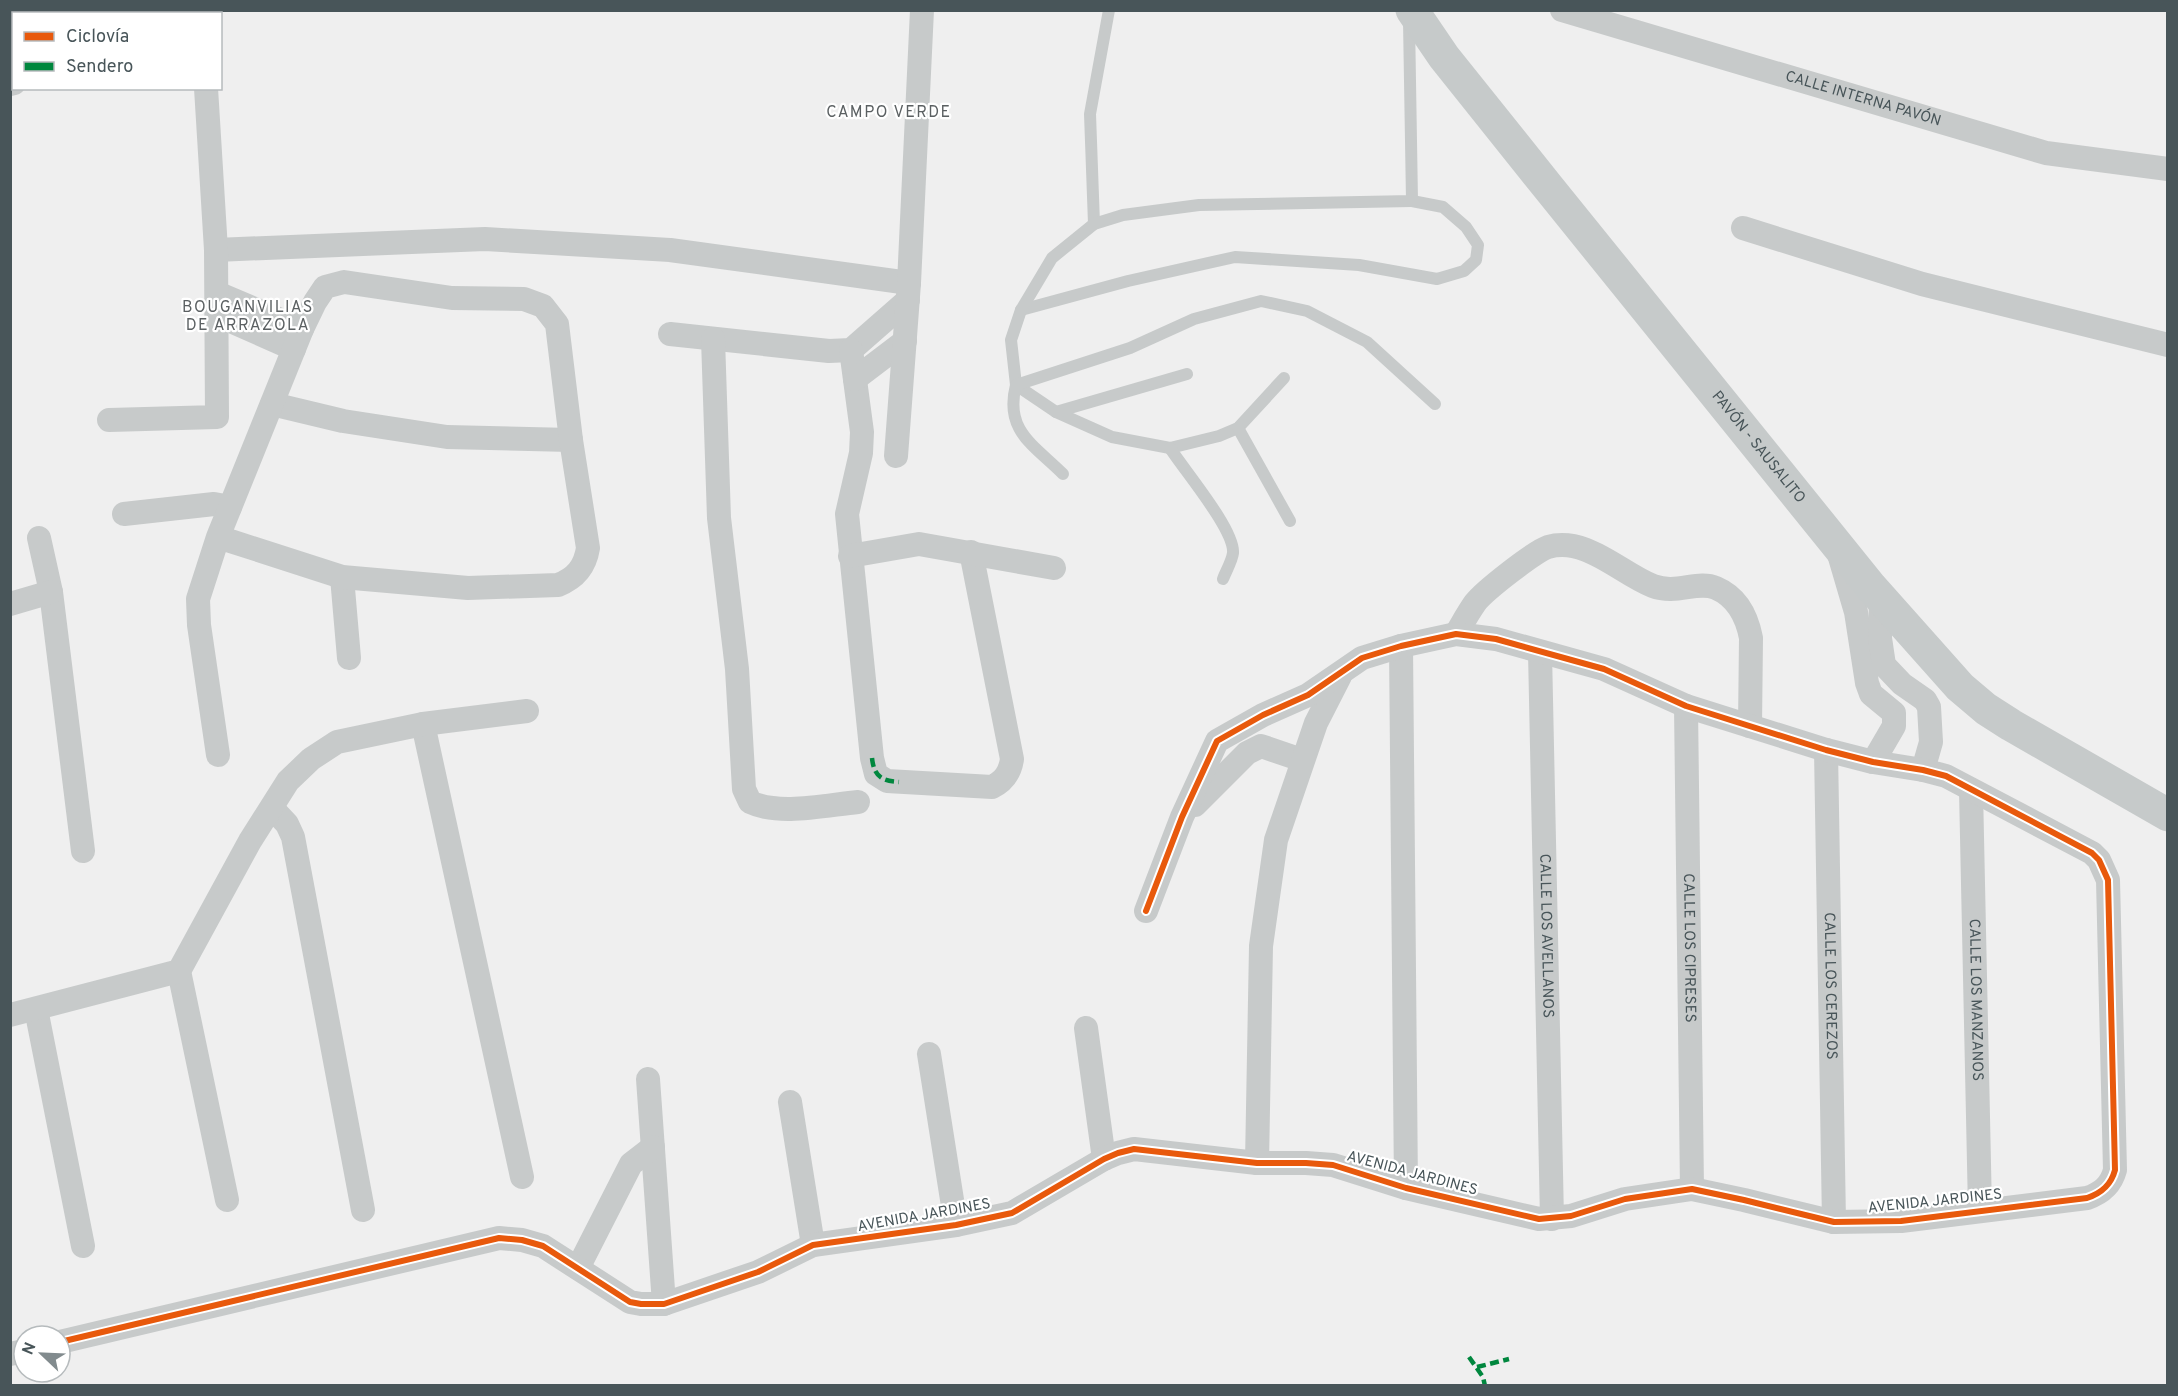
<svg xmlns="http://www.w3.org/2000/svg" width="2178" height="1396" font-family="Overpass,sans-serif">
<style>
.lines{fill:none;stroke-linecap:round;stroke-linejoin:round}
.lane{stroke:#c7caca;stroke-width:12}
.street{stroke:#c7caca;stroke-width:24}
.secondary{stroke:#c6caca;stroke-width:33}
.quiet{stroke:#00873e;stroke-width:4.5;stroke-dasharray:9 4.5;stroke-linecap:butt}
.cycleway-casing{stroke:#fff;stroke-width:10}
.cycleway{stroke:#e8590c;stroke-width:6}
.labels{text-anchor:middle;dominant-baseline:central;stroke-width:4.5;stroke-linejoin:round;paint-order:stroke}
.street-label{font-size:15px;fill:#485559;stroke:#fff}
.neighbourhood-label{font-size:16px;letter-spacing:1.5px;fill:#5b6062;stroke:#fff}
</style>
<rect width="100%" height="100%" fill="#efefef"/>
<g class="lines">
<g class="lane">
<polyline points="1094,224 1090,114 1109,10"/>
<polyline points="1021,310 1128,281 1235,257 1359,265 1437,279 1464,271 1476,260 1478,245 1466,227 1443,207 1412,201"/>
<polyline points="1284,378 1238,428 1219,436 1170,448 1112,437 1056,412 1016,385 1011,340 1021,310 1052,258 1094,224 1123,215 1199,205 1412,201 1409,21"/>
<polyline points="1056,412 1187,374"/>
<polyline points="1238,428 1290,521"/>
<path d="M1170,448c14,22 65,82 63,105 -1,8 -7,18 -10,26"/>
<path d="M1063,474c-29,-29 -59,-43 -47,-89l114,-37 64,-29 67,-18 46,10 60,31 68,62"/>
</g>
<g class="street">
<polyline points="189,10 189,14"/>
<path id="s1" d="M1562,10l484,143 122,16"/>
<polyline points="10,84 14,83"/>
<polyline points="1743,228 1922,284 2168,345"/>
<polyline points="216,250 485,239 670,250 909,283"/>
<polyline points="217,293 302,329"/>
<polyline points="217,315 294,349"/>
<polyline points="670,334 829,351 851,350 908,300"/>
<path d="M713,339l6,179 18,151 7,120 6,13c29,14 76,3 108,0"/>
<path d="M851,350l11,82 -1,21 -14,61 25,244 4,16 11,7 105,6c12,-6 18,-14 20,-28l-41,-207"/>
<polyline points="855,379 905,341"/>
<polyline points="272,404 343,421 447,437 571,440"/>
<polyline points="109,420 217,417 216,250 206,88"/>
<polyline points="896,456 909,283 922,10"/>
<polyline points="124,514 214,504 230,507"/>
<polyline points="39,538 51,592 83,851"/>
<polyline points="1839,554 1856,612 1867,683 1871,694 1894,713 1894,726 1873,762"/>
<polyline points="850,556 919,544 1054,568"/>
<polyline points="342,577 349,658"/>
<polyline points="1881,598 1880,638 1884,665 1902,684 1925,700 1929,707 1931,742 1923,770"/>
<polyline points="10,604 51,592"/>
<path d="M1456,634c6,-10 12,-21 19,-31 9,-12 59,-51 73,-56 38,-11 72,26 105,39 24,9 44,-6 63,2 21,9 31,29 35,50l-1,88"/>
<polyline points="1401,646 1406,1188"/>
<path id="s2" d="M1540,652l12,567"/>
<path id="s3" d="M1686,706l6,483"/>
<polyline points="423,724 522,1177"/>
<path id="s4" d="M1826,750l8,472"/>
<path d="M218,755l-19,-130 -1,-26 20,-62 84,-208 13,-27 10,-15 19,-5 108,16 72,1 19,7 14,18 14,116 17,108c-3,19 -12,30 -30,37l-90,3 -126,-11 -124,-40"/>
<path id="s5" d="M1971,790l9,420"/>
<polyline points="1195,805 1247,753 1261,746 1302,760"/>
<polyline points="272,808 287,824 293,837 363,1210"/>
<polyline points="179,971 227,1200"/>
<polyline points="36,1009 83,1246"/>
<polyline points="10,1015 179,971 250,841 288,781 311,759 337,742 423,724 527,711"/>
<polyline points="1086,1028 1104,1159"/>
<polyline points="929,1054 956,1225"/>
<polyline points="648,1079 664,1304"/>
<polyline points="790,1102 813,1245"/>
<polyline points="1257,1163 1261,946 1276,840 1316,723 1340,676"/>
<polyline points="578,1268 631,1164 653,1147"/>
<path d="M60,1342l439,-104 23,2 21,6 87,56 11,2h23l94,-32 55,-27 143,-20 56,-12 92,-54 14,-6 16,-4 123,14h49l27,2 73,23 133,31 32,-3 54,-17 67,-10 52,11 90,22 67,-1 186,-23c15,-5 24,-13 28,-28l-7,-290 -9,-20 -7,-7 -146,-77 -23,-6 -50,-8 -47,-12 -140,-44 -82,-37 -108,-30 -40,-5 -55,12 -39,12 -54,37 -45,20 -46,26 -35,76 -36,94"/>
<polyline points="10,1354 24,1351"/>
</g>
<path class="secondary" id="s6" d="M1412,10l32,47 104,130 323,400 89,100 26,22 25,16 157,90"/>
<g class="quiet">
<path d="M872,758c2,18 9,23 27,24"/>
<polyline points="1469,1357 1483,1377 1485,1386"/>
<polyline points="1477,1367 1509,1359"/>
</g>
<defs>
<path id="cycleway" d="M60,1342l439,-104 23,2 21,6 87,56 11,2h23l94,-32 55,-27 143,-20 56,-12 92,-54 14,-6 16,-4 123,14h49l27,2 73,23 133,31 32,-3 54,-17 67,-10 52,11 90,22 67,-1 186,-23c15,-5 24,-13 28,-28l-7,-290 -9,-20 -7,-7 -146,-77 -23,-6 -50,-8 -47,-12 -140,-44 -82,-37 -108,-30 -40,-5 -55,12 -39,12 -54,37 -45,20 -46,26 -35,76 -36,94"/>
</defs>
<use href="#cycleway" class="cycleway-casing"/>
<use href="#cycleway" class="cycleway"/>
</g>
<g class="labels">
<g class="street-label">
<text stroke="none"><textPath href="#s1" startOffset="314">CALLE INTERNA PAVÓN</textPath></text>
<text stroke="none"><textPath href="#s6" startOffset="558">PAVÓN - SAUSALITO</textPath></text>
<text stroke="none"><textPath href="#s2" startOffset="284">CALLE LOS AVELLANOS</textPath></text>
<text stroke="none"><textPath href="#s3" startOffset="242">CALLE LOS CIPRESES</textPath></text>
<text stroke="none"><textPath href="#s4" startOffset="236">CALLE LOS CEREZOS</textPath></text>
<text stroke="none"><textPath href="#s5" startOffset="210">CALLE LOS MANZANOS</textPath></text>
<text transform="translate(1412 1174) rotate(15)">AVENIDA JARDINES</text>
<text transform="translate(1935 1202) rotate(-6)">AVENIDA JARDINES</text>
<text transform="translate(924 1216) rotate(-10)">AVENIDA JARDINES</text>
</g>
<g class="neighbourhood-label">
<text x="889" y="113">CAMPO VERDE</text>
<text x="248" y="308">BOUGANVILIAS<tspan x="248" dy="18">DE ARRAZOLA</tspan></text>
</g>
</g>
<rect width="2178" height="1396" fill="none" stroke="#485559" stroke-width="24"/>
<rect x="12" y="12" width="210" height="78" fill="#ffffff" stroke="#b6bbbd" stroke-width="1.5"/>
<rect x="24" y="32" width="30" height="9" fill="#e8590c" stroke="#b6bbbd" stroke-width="1.5"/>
<text x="66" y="42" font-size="18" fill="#485559">Ciclovía</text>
<rect x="24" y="62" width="30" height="9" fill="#00873e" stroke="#b6bbbd" stroke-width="1.5"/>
<text x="66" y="72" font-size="18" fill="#485559">Sendero</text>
<g transform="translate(42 1354) rotate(293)"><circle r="28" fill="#ffffff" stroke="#b6bbbd" stroke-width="1.5"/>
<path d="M0-4.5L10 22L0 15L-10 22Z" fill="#828b8e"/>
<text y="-9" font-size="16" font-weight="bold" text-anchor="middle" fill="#485559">N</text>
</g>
</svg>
